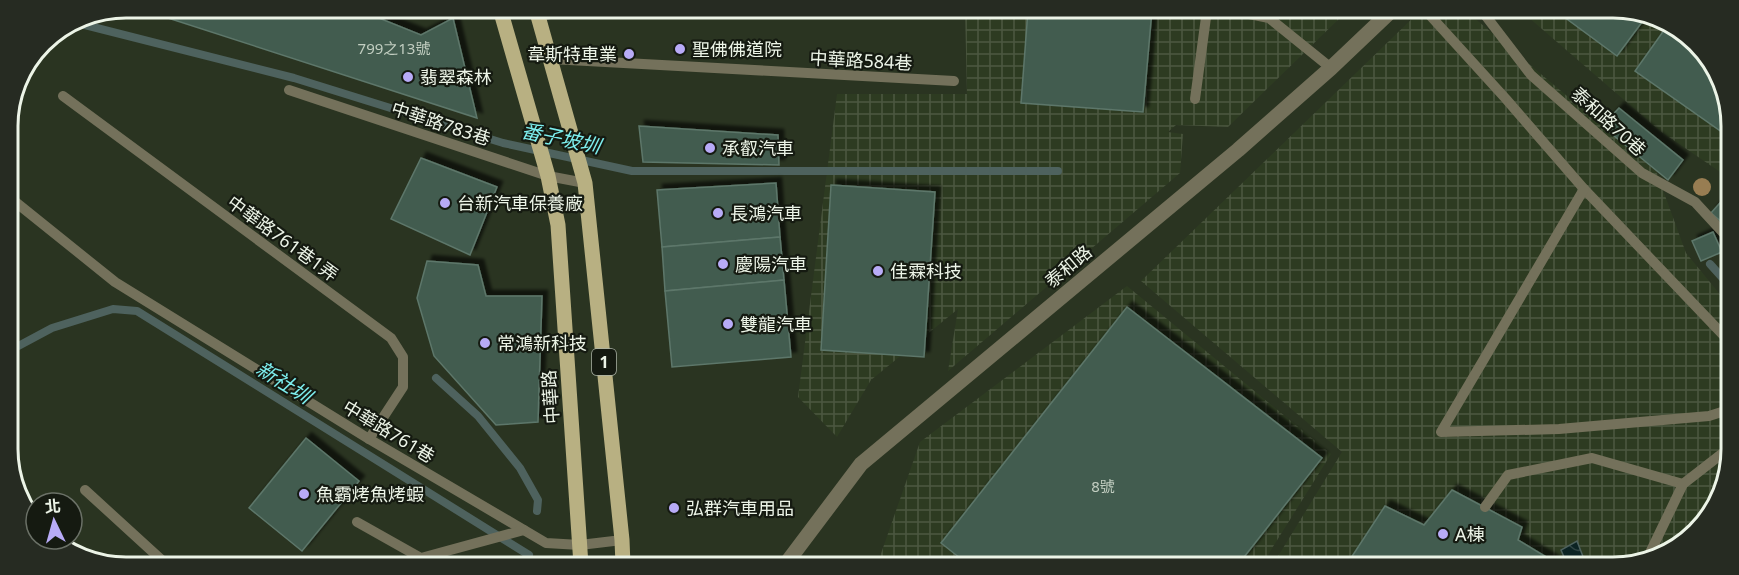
<svg xmlns="http://www.w3.org/2000/svg" width="1739" height="575" font-family="'Noto Sans','Noto Sans TC',sans-serif">
<style>
.industrial{fill:url(#industrial-grid)}
.water{fill:url(#water-waves);stroke:#4e625e;stroke-width:1.5}
.lines{fill:none;stroke-linecap:round;stroke-linejoin:round}
.stream{stroke:#4e625e;stroke-width:8}
.building{fill:#435c50;stroke:#5d776a;stroke-width:1.5;filter:url(#shadow)}
.service{stroke:#74715b;stroke-width:10}
.minor{stroke:#74715b;stroke-width:15}
.primary{stroke:#b8b082;stroke-width:15}
.tree{fill:#987d52}
.poi-dot{fill:#b8abf7;stroke:#151a11;stroke-width:2}
.labels{text-anchor:middle;dominant-baseline:central;stroke-width:4.5;stroke-linejoin:round;paint-order:stroke}
.number-label{font-size:15px;fill:#c2cec1}
.shield{fill:#151a11;stroke:#acb3a7;stroke-width:1.5}
.shield-label{font-size:16px;font-weight:bold;fill:#ecf4e7}
.poi-label{font-size:18px;fill:#ecf4e7;stroke:#151a11;text-anchor:start}
.street-label{font-size:18px;fill:#ecf4e7;stroke:#151a11}
.water-label{font-size:20px;font-style:italic;fill:#7deeee;stroke:#151a11}
.rim{fill:none;stroke:#ecf4e7;stroke-width:3}
</style>
<defs>
<pattern id="industrial-grid" width="8" height="8" patternUnits="userSpaceOnUse" patternTransform="scale(1.5)"><rect width="8" height="8" fill="#2d3b21"/><path d="M0 4h8M4 0v8" fill="none" stroke="#4c5841"/></pattern>
<pattern id="water-waves" width="16" height="10" patternUnits="userSpaceOnUse" patternTransform="scale(1.5)"><rect width="16" height="10" fill="#0b2323"/><path d="M0 5q4-4 8 0t8 0" fill="none" stroke="#2f4443"/></pattern>
<filter id="shadow"><feDropShadow dx="5.5" dy="-5.5" stdDeviation="1.5" flood-color="#0009"/></filter>
</defs>
<rect width="100%" height="100%" fill="#2a3421"/>
<g class="industrial">
<polygon points="965,10 1347,11 1228,127 1176,125 1168,132 1183,134 1180,173 948,371 958,309 871,380 837,437 798,397 837,94 967,94"/>
<polygon points="1420,11 1466,11 1656,171 1686,253 1728,304 1727,480 1685,543 1621,567 1272,566 1342,452 1141,281"/>
<polygon points="1521,11 1644,12 1702,48 1729,103 1729,178 1660,131"/>
<polygon points="1127,286 1331,454 1261,566 877,565 920,442"/>
</g>
<polygon class="water" points="1577,541 1587,567 1565,567 1567,564 1561,550"/>
<g class="lines">
<g class="stream">
<polyline points="73,22 294,78 503,143 632,171 1058,171"/>
<polyline points="1710,264 1728,284"/>
<polyline points="9,351 52,328 113,309 137,311 529,555"/>
<polyline points="436,378 478,416 520,468 538,500 537,511"/>
</g>
</g>
<g class="building">
<polygon points="137,8 354,8 421,35 453,18 477,118"/>
<polygon points="1028,10 1152,10 1143,112 1021,103"/>
<polygon points="1556,11 1644,12 1648,14 1617,56"/>
<polygon points="1667,26 1702,48 1729,103 1729,137 1635,71"/>
<polygon points="1619,108 1683,160 1668,180 1602,126"/>
<polygon points="639,126 778,135 779,165 643,162"/>
<polygon points="421,158 497,187 470,255 391,219"/>
<polygon points="776,183 780,237 662,247 657,190"/>
<polygon points="831,185 935,192 924,357 821,350"/>
<polygon points="1727,195 1729,198 1729,228 1711,213"/>
<polygon points="1713,232 1722,252 1701,261 1692,241"/>
<polygon points="780,237 784,280 665,291 662,247"/>
<polygon points="427,261 478,265 486,296 542,296 538,422 496,425 434,356 417,298"/>
<polygon points="784,280 791,357 672,367 665,291"/>
<polygon points="1127,307 1322,458 1237,566 970,566 941,543"/>
<polygon points="306,438 359,481 302,551 249,508"/>
<polygon points="1452,490 1522,527 1518,540 1561,566 1560,567 1345,567 1385,506 1424,525"/>
</g>
<g class="lines">
<g class="service">
<polyline points="1230,10 1269,18 1331,68"/>
<polyline points="1426,11 1506,99 1584,189 1728,340"/>
<polyline points="1482,11 1531,75 1642,173 1695,202 1729,239"/>
<polyline points="538,17 572,9"/>
<polyline points="551,59 954,81"/>
<polyline points="289,90 548,176 585,183"/>
<polyline points="63,96 391,338 403,357 403,387 369,439"/>
<polyline points="1195,99 1207,10"/>
<polyline points="1584,189 1441,432 1559,429 1709,416 1728,410"/>
<polyline points="8,196 115,282 369,439 546,543 580,545 622,540"/>
<polyline points="85,490 166,564"/>
<polyline points="1485,507 1508,475 1592,458 1683,484"/>
<polyline points="357,522 421,558 524,530"/>
<polyline points="1648,557 1683,484 1728,449"/>
</g>
<polyline class="minor" points="785,565 861,464 1238,150 1331,68 1391,11"/>
<g class="primary">
<polyline points="500,9 548,176 558,225 581,565"/>
<polyline points="536,9 585,183 622,540 623,565"/>
</g>
</g>
<circle class="tree" cx="1702" cy="187" r="9"/>
<g class="poi-dot">
<circle cx="680" cy="49" r="6"/>
<circle cx="629" cy="54" r="6"/>
<circle cx="408" cy="77" r="6"/>
<circle cx="710" cy="148" r="6"/>
<circle cx="445" cy="203" r="6"/>
<circle cx="718" cy="213" r="6"/>
<circle cx="723" cy="264" r="6"/>
<circle cx="878" cy="271" r="6"/>
<circle cx="728" cy="324" r="6"/>
<circle cx="485" cy="343" r="6"/>
<circle cx="304" cy="494" r="6"/>
<circle cx="674" cy="508" r="6"/>
<circle cx="1443" cy="534" r="6"/>
</g>
<g class="labels">
<g class="number-label">
<text x="394" y="48">799之13號</text>
<text x="1103" y="486">8號</text>
</g>
<rect class="shield" x="592" y="349" width="24" height="26" rx="4.5"/>
<g class="shield-label">
<text x="604" y="362">1</text>
</g>
<g class="poi-label">
<text x="692" y="49">聖佛佛道院</text>
<text x="617" y="54" text-anchor="end">韋斯特車業</text>
<text x="420" y="77">翡翠森林</text>
<text x="722" y="148">承叡汽車</text>
<text x="457" y="203">台新汽車保養廠</text>
<text x="730" y="213">長鴻汽車</text>
<text x="735" y="264">慶陽汽車</text>
<text x="890" y="271">佳霖科技</text>
<text x="740" y="324">雙龍汽車</text>
<text x="497" y="343">常鴻新科技</text>
<text x="316" y="494">魚霸烤魚烤蝦</text>
<text x="686" y="508">弘群汽車用品</text>
<text x="1455" y="534">A棟</text>
</g>
<g class="street-label">
<text transform="translate(861 60) rotate(3)">中華路584巷</text>
<text transform="translate(1609 121) rotate(42)">泰和路70巷</text>
<text transform="translate(441 123) rotate(18)">中華路783巷</text>
<text transform="translate(283 238) rotate(36)">中華路761巷1弄</text>
<text transform="translate(1068 266) rotate(-40)">泰和路</text>
<text transform="translate(550 397) rotate(-94)">中華路</text>
<text transform="translate(389 431) rotate(31)">中華路761巷</text>
</g>
<g class="water-label">
<text transform="translate(561 138) rotate(12)">番子坡圳</text>
<text transform="translate(284 382) rotate(32)">新社圳</text>
</g>
</g>
<path d="M0 0H1739V575H0ZM126 18H1613A108 108 0 0 1 1721 126V449A108 108 0 0 1 1613 557H126A108 108 0 0 1 18 449V126A108 108 0 0 1 126 18Z" fill="#262b22" fill-rule="evenodd"/>
<path class="rim" d="M126 18H1613A108 108 0 0 1 1721 126V449A108 108 0 0 1 1613 557H126A108 108 0 0 1 18 449V126A108 108 0 0 1 126 18Z"/>
<g transform="translate(54 521) rotate(355)"><circle r="28" fill="#151a11" stroke="#6b7167" stroke-width="1.5"/>
<path d="M0-4.5L10 22L0 15L-10 22Z" fill="#b8abf7"/>
<text y="-9" font-size="16" font-weight="bold" text-anchor="middle" fill="#ecf4e7">北</text>
</g>
</svg>
